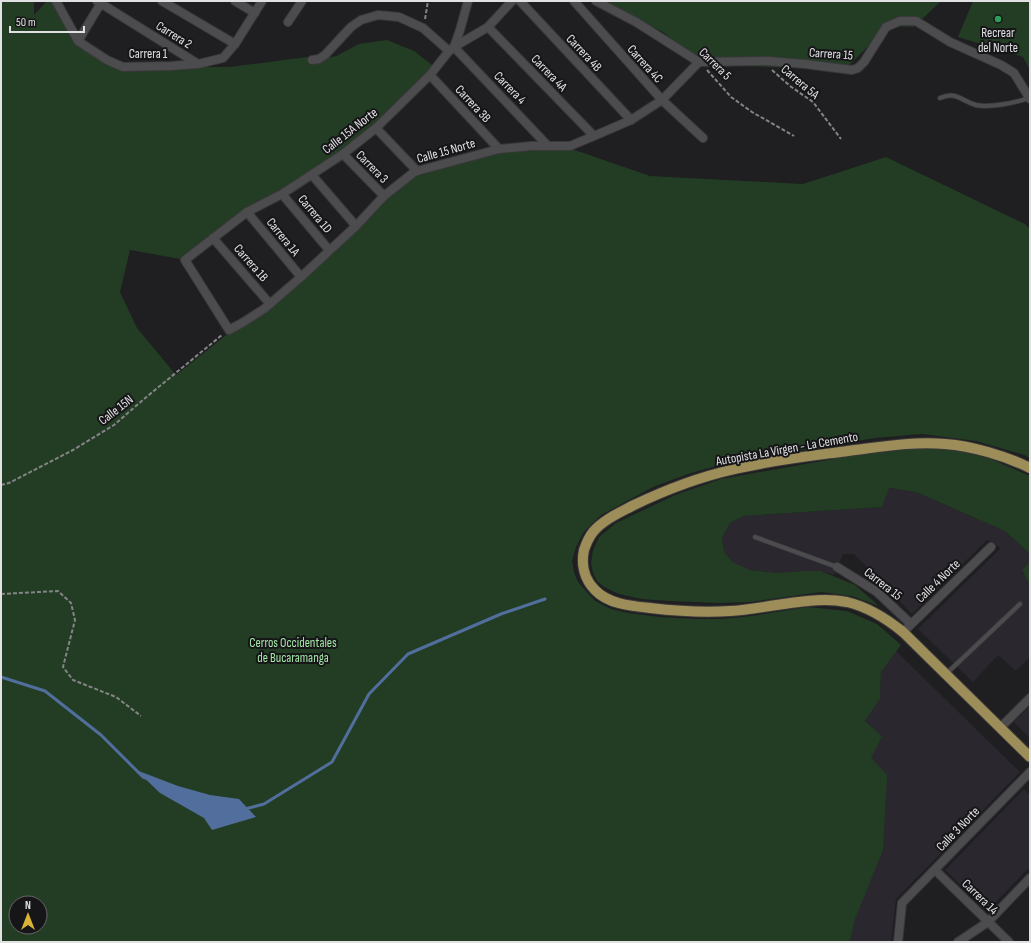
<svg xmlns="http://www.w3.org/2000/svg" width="1031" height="943" font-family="'Sofia Sans Condensed',sans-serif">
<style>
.built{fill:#2a272f}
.green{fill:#223d23;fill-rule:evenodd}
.water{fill:#516e9d}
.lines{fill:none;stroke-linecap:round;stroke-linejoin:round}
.stream{stroke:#516e9d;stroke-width:3}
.lane-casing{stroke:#39383a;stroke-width:5.5}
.street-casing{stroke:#39383a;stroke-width:10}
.primary-casing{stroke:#39383a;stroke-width:12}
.path{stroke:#858486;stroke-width:2;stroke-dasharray:4 2;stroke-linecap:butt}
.lane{stroke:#4c4b4e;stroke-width:4}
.street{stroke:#4c4b4e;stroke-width:8}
.primary{stroke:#9d8e59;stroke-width:10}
.leisure-dot{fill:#2e9e5b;stroke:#161518;stroke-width:1.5}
.labels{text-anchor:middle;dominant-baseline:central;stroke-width:4;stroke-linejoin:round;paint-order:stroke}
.poi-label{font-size:13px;fill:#e1e0e2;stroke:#161518}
.street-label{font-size:13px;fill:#e1e0e2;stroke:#161518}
.park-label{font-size:13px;fill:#a5e8a7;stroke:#161518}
</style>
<rect width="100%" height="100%" fill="#1f1e21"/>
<g class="built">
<polygon points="888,488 916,492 1005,531 1030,554 1030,561 1022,570 1030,586 1030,657 1016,671 998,655 973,682 918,629 1001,548 987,540 912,614 854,554 843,554 834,575 821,571 802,571 777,573 750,570 733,562 724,552 722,538 730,523 744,516 882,507"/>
<polygon points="896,651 1020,772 896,899 891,942 850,942 855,919 871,758 865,721 880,699 881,672"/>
<polygon points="1030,706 1030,738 1014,722"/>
<polygon points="1024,789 1030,795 1030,867 987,911 945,870"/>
</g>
<g class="green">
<path d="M1,1h33v14l13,-14h9l22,40 45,26h107l77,-10 5,4 24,-5 23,-12 28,-4 27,11 18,14 -4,8 -55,52 -34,26 -30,22 -125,86h-4l-50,-9 -10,42 17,36 39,47 54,-43 13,-8 142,-126 29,-24 85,-22 48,-4h22l81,28 153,8 83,-27 139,67 5,5v229l-6,-3 -48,-14 -54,-7 -47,4 -145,24 -42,12 -35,13 -52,28 -18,18 -7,14 -4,14 2,11 4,10 17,19 16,8 17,4 32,4 35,2h27l29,-3 57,-9 39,4 30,13 24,21 -20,27 -1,27 -15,22 17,15 -11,22 16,17 -4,75 -28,69 -5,23h-849zM16,903h24v24h-24z"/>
<polygon points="599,1 941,1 914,27 889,26 844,70 698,64 663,32"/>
<polygon points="973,1 1030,1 1030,70 1023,57 958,37"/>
<polygon points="913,448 953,449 991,459 1030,476 1030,554 1005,531 916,492 889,488 882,507 744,516 730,523 722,538 724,552 733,562 750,570 777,573 802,571 821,571 855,585 879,606 852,596 821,592 750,602 718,603 670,601 641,599 619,594 604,587 597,581 593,573 591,563 593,550 599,537 616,523 675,495 721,479 850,456"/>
<polygon points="1030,561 1030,586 1022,570"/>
</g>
<polygon class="water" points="136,770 178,786 210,795 239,799 256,817 212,830 204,818 160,793"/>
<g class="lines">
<g class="stream">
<polyline points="1,677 45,691 101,735 143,777 146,778"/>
<polyline points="245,809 264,804 332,762 369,694 408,654 501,614 545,599"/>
</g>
<defs>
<g id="lane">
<path d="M940,98c17,-7 21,3 36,7 14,3 38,-2 53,-7"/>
<polyline points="755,537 837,567"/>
<polyline points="946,674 1020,604"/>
</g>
<g id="street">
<polyline points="56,1 78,41 90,49 107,60 123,67 171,66 198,64 223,58 235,44 262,1"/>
<polyline points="97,1 198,64"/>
<polyline points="162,1 235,44"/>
<polyline points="235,1 255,13"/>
<polyline points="512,1 488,27 454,47 449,51 430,75 376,128 343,154 282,194 247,212 185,260 229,330 242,323 264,309 301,277 356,226 384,196 413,173 417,171 499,149 531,146 570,146 594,136 631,120 662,100 699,62"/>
<polyline points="520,1 631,120"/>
<polyline points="574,1 662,100 703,138"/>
<polyline points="596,1 636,22 699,62"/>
<polyline points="288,22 302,1"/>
<polyline points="488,27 594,136"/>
<polyline points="78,41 101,3"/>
<polyline points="454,47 548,146"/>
<polyline points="454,47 460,30 468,1"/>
<polyline points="312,60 319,59 325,55 351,27 361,20 378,15 399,17 423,28 449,51"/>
<polyline points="699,62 768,61 805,64 852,70 858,68 864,62 886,27 900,21 916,21 950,42 1001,65 1014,73 1030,99"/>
<polyline points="430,75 499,149"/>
<polyline points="376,128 417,171"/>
<polyline points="343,154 384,196"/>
<polyline points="312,175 356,226"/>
<polyline points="282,194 329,250"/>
<polyline points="247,212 301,277"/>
<polyline points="213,238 270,304"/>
<polyline points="837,567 877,592 911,624"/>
<polyline points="903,632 991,547"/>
<polyline points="1000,728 1030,698"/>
<polyline points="935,870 1009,942"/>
<polyline points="898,942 902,903 1030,772"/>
<polyline points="958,942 988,922 1030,878"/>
</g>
<path id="primary" d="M1030,468c-24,-12 -58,-22 -85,-24 -32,-3 -65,3 -97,7 -38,5 -76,9 -113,18 -36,8 -70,21 -103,37 -13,7 -29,14 -39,26 -4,5 -7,12 -9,18 -3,14 0,29 11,40 13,14 36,16 55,18 26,3 53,5 80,3 37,-2 81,-16 117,-9 21,5 40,17 56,30l127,125"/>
</defs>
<use href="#lane" class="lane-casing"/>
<use href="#street" class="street-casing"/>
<use href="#primary" class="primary-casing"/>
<g class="path">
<polyline points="425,19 428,1"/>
<polyline points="707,70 731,97 752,112 794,136"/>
<polyline points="772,70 790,86 813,102 841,139"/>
<polyline points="1,485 9,483 73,450 114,425 144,399 222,335"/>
<polyline points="1,594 58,591 71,603 75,620 63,667 73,680 116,697 141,716"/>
</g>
<use href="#lane" class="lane"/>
<use href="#street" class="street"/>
<use href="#primary" class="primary"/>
</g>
<circle class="leisure-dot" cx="998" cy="19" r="4"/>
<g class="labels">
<g class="poi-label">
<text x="998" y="33">Recrear<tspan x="998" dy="15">del Norte</tspan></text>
</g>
<g class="street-label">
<text transform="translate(174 35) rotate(32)">Carrera 2</text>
<text transform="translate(584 53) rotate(47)">Carrera 4B</text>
<text x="148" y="54">Carrera 1</text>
<text transform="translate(831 54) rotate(4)">Carrera 15</text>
<text transform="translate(645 64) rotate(48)">Carrera 4C</text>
<text transform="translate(715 64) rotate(45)">Carrera 5</text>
<text transform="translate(549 73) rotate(46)">Carrera 4A</text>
<text transform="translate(800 82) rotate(40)">Carrera 5A</text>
<text transform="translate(510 88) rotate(46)">Carrera 4</text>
<text transform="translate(473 104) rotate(47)">Carrera 3B</text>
<text transform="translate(350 131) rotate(-38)">Calle 15A Norte</text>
<text transform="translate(446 151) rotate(-16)">Calle 15 Norte</text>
<text transform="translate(372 167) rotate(45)">Carrera 3</text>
<text transform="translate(315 214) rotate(50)">Carrera 1D</text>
<text transform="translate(283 237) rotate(51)">Carrera 1A</text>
<text transform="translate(251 263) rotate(49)">Carrera 1B</text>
<text transform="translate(116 410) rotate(-38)">Calle 15N</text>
<text transform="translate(787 449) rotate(-10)">Autopista La Virgen - La Cemento</text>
<text transform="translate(938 581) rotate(-44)">Calle 4 Norte</text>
<text transform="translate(883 584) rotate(38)">Carrera 15</text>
<text transform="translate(958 829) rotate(-46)">Calle 3 Norte</text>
<text transform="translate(980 897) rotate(44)">Carrera 14</text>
</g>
<g class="park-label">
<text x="293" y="643">Cerros Occidentales<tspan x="293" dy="15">de Bucaramanga</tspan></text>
</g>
</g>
<rect width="1031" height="943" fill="none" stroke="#e1e0e2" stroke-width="4"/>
<g transform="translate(28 915)"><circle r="19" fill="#161518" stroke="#676669"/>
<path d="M0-3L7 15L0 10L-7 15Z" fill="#d8b434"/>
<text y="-6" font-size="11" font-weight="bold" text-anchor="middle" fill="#e1e0e2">N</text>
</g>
<path d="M10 26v6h74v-6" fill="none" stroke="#e1e0e2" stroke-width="2"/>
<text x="16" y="26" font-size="12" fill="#e1e0e2" stroke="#161518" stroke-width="3" paint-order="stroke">50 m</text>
</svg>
